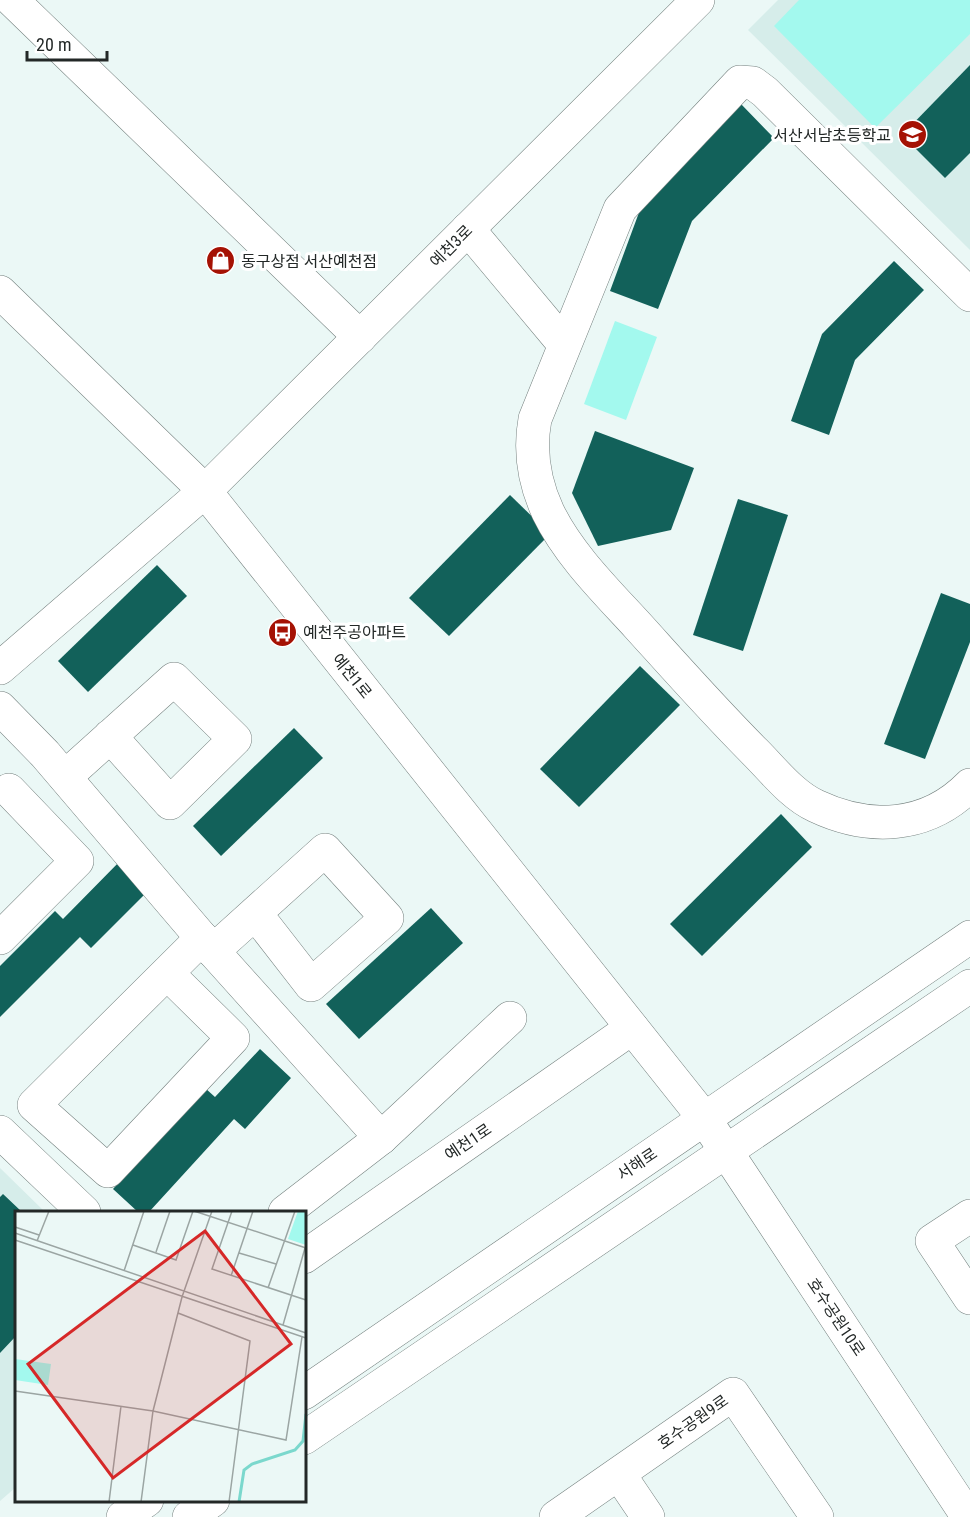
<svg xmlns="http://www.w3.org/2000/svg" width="970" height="1517" font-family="'Roboto Condensed','Noto Sans KR',sans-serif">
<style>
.built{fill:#d6edea}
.green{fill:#a3f9ee}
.building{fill:#12615a}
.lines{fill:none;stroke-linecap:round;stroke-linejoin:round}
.minor-casing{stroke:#75817f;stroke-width:34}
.major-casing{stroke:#75817f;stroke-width:34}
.minor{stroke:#fff;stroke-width:33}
.major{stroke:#fff;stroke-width:33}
.labels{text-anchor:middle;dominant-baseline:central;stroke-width:6;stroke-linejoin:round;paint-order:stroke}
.poi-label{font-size:16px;fill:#232827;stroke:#fff;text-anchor:start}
.street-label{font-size:16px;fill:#232827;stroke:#fff}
.inset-river{fill:none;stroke:#7bd8cd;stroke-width:3}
.inset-road{fill:none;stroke:#9ba5a3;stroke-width:1.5}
.view{fill:#d62828;fill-opacity:0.15;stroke:#d62828;stroke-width:3}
.inset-edge{fill:none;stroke:#232827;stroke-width:3}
</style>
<rect width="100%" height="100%" fill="#ebf8f6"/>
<g class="built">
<polygon points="778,0 970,0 970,250 748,30"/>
<polygon points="0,1168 45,1212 16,1212 16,1487 0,1501"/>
</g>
<g class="green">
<polygon points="799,0 970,0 970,34 875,128 774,26"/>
<polygon points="615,321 657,337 626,420 584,404"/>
</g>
<g class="building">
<polygon points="970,65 970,153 945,178 902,135"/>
<polygon points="740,103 774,138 692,221 658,309 610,291 644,199"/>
<polygon points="894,261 924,290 855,360 829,435 791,421 822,334"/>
<polygon points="595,431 694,468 671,530 598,546 572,493"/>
<polygon points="510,495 550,534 449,636 409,598"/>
<polygon points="738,499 788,515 743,651 693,635"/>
<polygon points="157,565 187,596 88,692 58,661"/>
<polygon points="941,593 970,604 970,642 925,759 884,744"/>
<polygon points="640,666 680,705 579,807 540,769"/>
<polygon points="294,728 323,758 221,856 193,826"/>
<polygon points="781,814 812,847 702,956 670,924"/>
<polygon points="123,858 152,887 91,948 80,937 0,1017 0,966 55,911 63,919"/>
<polygon points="431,908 463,943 359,1039 326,1004"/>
<polygon points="260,1049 291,1078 245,1129 234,1119 149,1212 138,1212 113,1189 205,1088 215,1097"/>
<polygon points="3,1194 22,1212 16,1212 16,1336 0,1353 0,1197"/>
</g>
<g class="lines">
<defs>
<g id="minor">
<polyline points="12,0 360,337"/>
<polyline points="468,229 564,344"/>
<polyline points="0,292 205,491 704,1118 968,1517"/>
<path d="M970,295l-205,-203 -12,-9 -13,-1 -120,127 -85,210c-6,33 -1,63 13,93 21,43 58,79 90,114 38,42 76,85 117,126 18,18 37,43 61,54 53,25 111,23 154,-21"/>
<polyline points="0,668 205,491 698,0"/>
<polyline points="0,708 45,754 213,951 381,1138"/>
<polyline points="65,777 174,679 235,739 170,803 110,736"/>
<polyline points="0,938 77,861 9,790"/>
<polyline points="213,951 325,850 387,918 311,985 255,913"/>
<polyline points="167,973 233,1038 108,1171 34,1105 202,938"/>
<polyline points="0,1132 84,1212"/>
<polyline points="285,1212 381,1138 510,1018"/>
<polyline points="970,1216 932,1241 970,1298"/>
<polyline points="304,1257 632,1028"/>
<polyline points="619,1474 648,1517"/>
<polyline points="556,1517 733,1394 817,1517"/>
</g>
<g id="major">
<polyline points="304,1393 970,937"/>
<polyline points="304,1438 970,986"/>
<polyline points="123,1517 147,1500"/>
<polyline points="189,1517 213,1500"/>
</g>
</defs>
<use href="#minor" class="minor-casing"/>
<use href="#major" class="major-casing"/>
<use href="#minor" class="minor"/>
<use href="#major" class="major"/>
</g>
<defs>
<symbol id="school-disc" viewBox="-11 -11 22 22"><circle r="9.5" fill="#a51204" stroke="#fff"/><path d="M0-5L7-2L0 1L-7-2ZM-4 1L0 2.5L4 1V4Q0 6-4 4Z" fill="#fff"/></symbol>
<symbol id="shop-disc" viewBox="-11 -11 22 22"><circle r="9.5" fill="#a51204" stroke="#fff"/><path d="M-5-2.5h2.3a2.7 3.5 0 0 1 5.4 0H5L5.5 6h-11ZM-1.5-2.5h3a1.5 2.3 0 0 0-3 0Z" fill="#fff"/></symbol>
<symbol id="bus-disc" viewBox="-11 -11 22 22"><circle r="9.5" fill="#a51204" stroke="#fff"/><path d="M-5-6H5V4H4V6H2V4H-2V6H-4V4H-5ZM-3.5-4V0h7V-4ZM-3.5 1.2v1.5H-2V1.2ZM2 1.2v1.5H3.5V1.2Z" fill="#fff"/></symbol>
</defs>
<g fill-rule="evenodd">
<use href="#school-disc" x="896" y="118" width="33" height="33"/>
<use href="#shop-disc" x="204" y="244" width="33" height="33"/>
<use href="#bus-disc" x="266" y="616" width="33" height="33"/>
</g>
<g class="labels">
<g class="poi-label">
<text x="891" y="135" text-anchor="end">서산서남초등학교</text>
<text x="241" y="261">동구상점 서산예천점</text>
<text x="303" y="632">예천주공아파트</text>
</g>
<g class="street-label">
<text transform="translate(451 246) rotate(-45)">예천3로</text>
<text transform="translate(352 676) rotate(51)">예천1로</text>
<text transform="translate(468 1142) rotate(-34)">예천1로</text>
<text transform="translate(637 1164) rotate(-34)">서해로</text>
<text transform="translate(836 1317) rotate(56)">호수공원10로</text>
<text transform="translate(693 1422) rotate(-35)">호수공원9로</text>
</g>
</g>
<g transform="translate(15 1211)">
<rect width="291" height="291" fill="#ebf8f6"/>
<path d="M283,0h8v34l-18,-6zM0,148l36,5 -3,21 -33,-5z" fill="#a3f9ee"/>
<path class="inset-river" d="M224,291l5,-32 8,-6 43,-14 8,-9 3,-27"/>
<path class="inset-road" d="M179,0l112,37M217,0l-20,58 94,31M0,16l24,8M0,22l291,100M0,29l291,98M22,30l12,-30M118,34l43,15 17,-49M141,41l14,-41M224,42l37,11M109,60l20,-60M216,65l22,-65M253,77l27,-77M163,102l72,28 -21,161M268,114l22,-77M0,180l138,20 133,29 16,-103M94,291l12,-96M126,291l12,-91 29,-114 30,-86"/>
<path class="view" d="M190,20l86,113 -178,134 -85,-114z"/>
<rect width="291" height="291" class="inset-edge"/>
</g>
<path d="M27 51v9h80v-9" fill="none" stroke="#232827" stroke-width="3"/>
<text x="36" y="51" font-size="18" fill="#232827" stroke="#ffffff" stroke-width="4.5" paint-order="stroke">20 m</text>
</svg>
